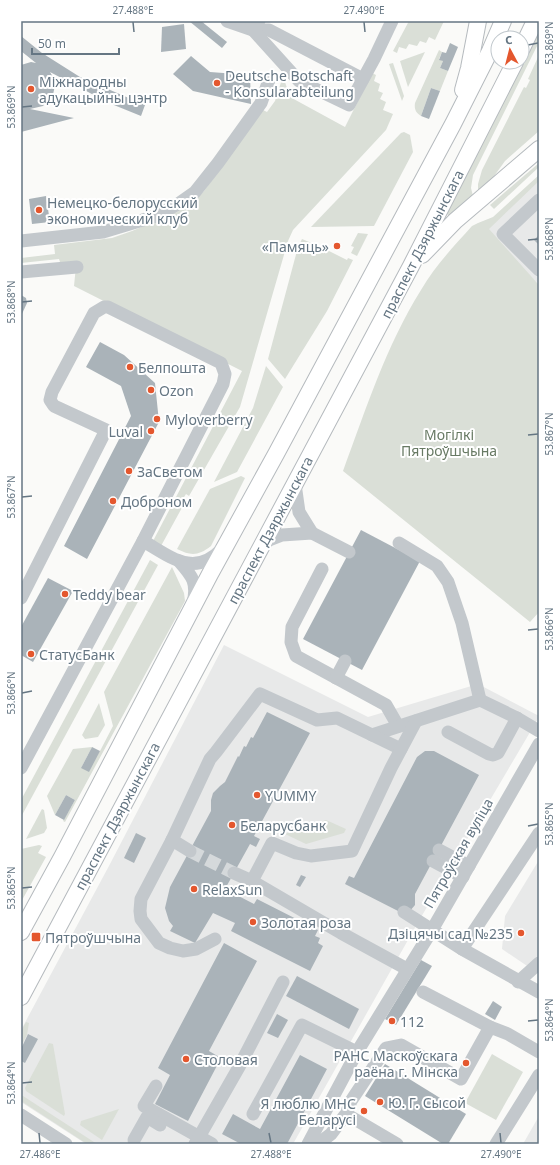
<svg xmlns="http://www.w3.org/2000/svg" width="560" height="1165" font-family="'Noto Sans',sans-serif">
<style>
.built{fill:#e8e9e9}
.green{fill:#dadfd7}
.building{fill:#aab3b9}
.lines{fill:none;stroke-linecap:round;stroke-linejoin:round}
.minor-tunnel{stroke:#d5d9db;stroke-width:13;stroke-dasharray:13 6;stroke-linecap:butt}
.major-casing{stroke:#b5babe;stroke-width:18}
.minor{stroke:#c3c8cc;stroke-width:13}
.major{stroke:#fff;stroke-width:16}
.ticks{fill:none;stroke:#657683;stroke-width:1.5}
.poi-dot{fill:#e4572e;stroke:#fff;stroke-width:1.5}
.labels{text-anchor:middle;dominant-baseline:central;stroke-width:4;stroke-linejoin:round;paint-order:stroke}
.poi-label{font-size:14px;fill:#657683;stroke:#fff;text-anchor:start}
.street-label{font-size:14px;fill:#657683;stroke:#fff}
.park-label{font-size:14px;fill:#687a64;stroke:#fff}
.neatline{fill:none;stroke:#657683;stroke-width:1.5}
.ticks-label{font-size:10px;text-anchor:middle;fill:#657683}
</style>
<rect width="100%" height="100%" fill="#fafaf8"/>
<g class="built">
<polygon points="539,178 539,284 479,232"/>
<polygon points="224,645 368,717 478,684 539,716 539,717 417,924 293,1144 86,1144 21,1102 21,1030 110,864"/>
<polygon points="539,860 539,974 502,949 505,916"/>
<polygon points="539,1116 539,1144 523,1144"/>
</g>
<g class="green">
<polygon points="409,21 444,21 435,40 429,37 426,43 420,41 417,46 409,44 406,49 399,47 397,53 393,51"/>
<polygon points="539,29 539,42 473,175 471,188 473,196 449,216 447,214"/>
<path d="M439,50l3,2 -3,7 4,2 -3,7 8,3 -8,20 -9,-3 -10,28c-5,-3 -7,-7 -6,-13z"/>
<polygon points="425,52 408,87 400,61"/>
<polygon points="539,55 539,131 505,161 492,179 478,191 478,184 482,170 524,87 526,88 530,80 528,79"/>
<polygon points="393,63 404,96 402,101 389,64"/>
<polygon points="372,73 376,75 374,81 380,84 378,91 383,93 380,99 386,102 383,110 393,114 386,130 293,230 288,241 240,407 189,496 186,494 181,502 184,504 161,546 153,541 242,371 74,286 76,266 60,262 59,259 21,263 21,258 55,254 54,245 112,238 132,231 177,212 190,205 204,191 263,110 267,112 275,101 283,76 290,97 345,127"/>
<polygon points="404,132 410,135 413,152 374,226 311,227 401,133"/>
<polygon points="539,163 539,167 494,209 490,205"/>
<path d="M539,175v6l-50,48 50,56v327l-9,10 -187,-151c23,-62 43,-125 78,-181 14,-24 33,-44 51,-64l6,-3 15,-6z"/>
<polygon points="358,233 368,234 357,256 351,253 354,247 351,246"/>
<polygon points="302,239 321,247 347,260 348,258 353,260 327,311 285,379 268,359 298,247"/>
<polygon points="266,366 283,387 237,472 214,482 253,408"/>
<path d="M241,476l4,2 -34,68c-13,10 -20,10 -34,3l33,-60z"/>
<polygon points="150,560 158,565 21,817 21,800"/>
<polygon points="172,567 184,593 185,601 65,822 63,821 75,800 66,795 55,815 47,796 73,749 92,747 81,768 100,751 113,726 104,692"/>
<polygon points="99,703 105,725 98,737 85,739 82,735"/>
<polygon points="42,809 44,810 47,828 44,833 26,839"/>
<polygon points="326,820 346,829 344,833 306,844 285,834"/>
<polygon points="39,845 42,846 38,853 46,857 21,902 21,849"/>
<polygon points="26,1022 29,1023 27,1035 21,1046 21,1031"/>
<polygon points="49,1043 53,1044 65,1114 64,1116 26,1091 25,1088 27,1084"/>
<polygon points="492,1054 523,1072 496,1120 465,1103"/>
<polygon points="21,1096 23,1096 97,1144 87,1144 21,1101"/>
<polygon points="119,1109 102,1140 80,1125 81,1121"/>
</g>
<g class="building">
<polygon points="189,21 201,21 227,42 222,48"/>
<polygon points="184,24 186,49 161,52 162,27"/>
<polygon points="21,36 42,53 80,77 145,105 141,116 109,103 50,72 53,77 55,85 53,95 43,106 30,109 74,118 21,132 21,65 31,62 36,63 21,51"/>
<polygon points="450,43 458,47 448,71 440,68 443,61 439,60 442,52 446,53"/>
<polygon points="191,56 210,72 250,75 251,104 193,91 173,74"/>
<polygon points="431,88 440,91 429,119 421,116"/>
<polygon points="46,196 50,222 32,224 29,199"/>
<polygon points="539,235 539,245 534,240"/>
<polygon points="21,295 26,298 27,303 21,316"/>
<polygon points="100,342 124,355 155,383 159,422 87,559 64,546 131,416 121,386 86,367"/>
<polygon points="361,530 420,561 362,670 303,639"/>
<polygon points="48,578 73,591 33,662 21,655 21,627"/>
<polygon points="267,712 310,733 254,836 260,839 256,847 250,844 225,889 254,904 257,899 318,930 315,936 320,938 318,943 323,946 310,971 231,931 235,923 213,913 195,943 170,931 173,926 169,921 165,908 170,887 211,811 211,800 213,793 220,786 225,782 238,756 239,757 244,746 246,747 251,737 253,738"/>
<polygon points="92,747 100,751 89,772 81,768"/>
<polygon points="425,751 434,751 479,775 415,894 415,905 409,912 400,912 345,884 349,876 354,878 417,757"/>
<polygon points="66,795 75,800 64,820 55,815"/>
<polygon points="136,833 146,838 134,863 124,858"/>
<polygon points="301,875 306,877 300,887 296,885"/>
<polygon points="224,943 257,961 209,1051 221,1058 188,1121 155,1104 170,1075 158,1068"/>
<polygon points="421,960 432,966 396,1025 385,1019"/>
<polygon points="297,976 359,1009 349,1029 286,996"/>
<polygon points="493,1001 502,1007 495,1020 485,1014"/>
<polygon points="277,1014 288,1020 278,1038 267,1033"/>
<polygon points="28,1034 38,1039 25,1063 21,1061 21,1049"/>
<polygon points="300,1055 327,1069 287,1144 241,1144 222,1134 233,1114 260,1129"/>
<polygon points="385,1064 466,1114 448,1144 443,1144 365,1096"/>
</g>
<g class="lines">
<polyline class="minor-tunnel" points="190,851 234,873"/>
<defs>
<g id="major">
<polyline points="522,48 535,21"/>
<polyline points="463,90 469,68 478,21"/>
<polyline points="422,255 455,221 539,149"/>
<polyline points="21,932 62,857 210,574 276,454 453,124 490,51 503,21"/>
<polyline points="21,997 411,266 515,62"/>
</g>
</defs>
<use href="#major" class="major-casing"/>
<g class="minor">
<polyline points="227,21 253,30 269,30 363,79"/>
<polyline points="259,21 253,30 299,81 349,105 374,59 392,21"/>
<polyline points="539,200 503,234 539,270"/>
<polyline points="21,241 103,232 156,216 178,204 195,192 218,163 261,103 269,80"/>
<polyline points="21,272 77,267"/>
<polyline points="295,484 299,512 312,533"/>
<path d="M143,541c28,16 51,37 79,8"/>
<polyline points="264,542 282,535 312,533 349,552"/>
<polyline points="399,543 437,566 448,582 462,623 480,700"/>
<path d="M179,561c13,15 19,21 14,42"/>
<polyline points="322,569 292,627 291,642 296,656 386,705 398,726"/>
<polyline points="21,598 106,430 54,406 50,400 52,392 94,313 104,307 108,307 221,363 225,374 223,384 143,541 21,768"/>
<polyline points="336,678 345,661"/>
<polyline points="448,732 489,754 493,755 498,753 517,718"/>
<polyline points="372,735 480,700 517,718 539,731"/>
<polyline points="172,840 190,851"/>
<polyline points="439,850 469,866"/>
<polyline points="433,861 463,877"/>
<polyline points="234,873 252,881"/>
<polyline points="404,912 462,949 539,833"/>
<polyline points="215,939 196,949 183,951 170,948 159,943 141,919 140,911 141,899 172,840 210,759 216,752 260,694 317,720 337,718 401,749"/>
<polyline points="462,949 539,992"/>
<polyline points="407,969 341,933 252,881 272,843 296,853 311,856 352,851 391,768 416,721"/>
<polyline points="518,982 539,963"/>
<polyline points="423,992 490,1027"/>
<polyline points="156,1086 144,1106 212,1144"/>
<polyline points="253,1114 302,1025 357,1052"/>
<polyline points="346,1114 351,1101 386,1048 401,1045 461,1079 490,1027 508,1034 539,1052"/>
<polyline points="21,1115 66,1144"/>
<polyline points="134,1140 147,1117 160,1125"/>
<polyline points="195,1144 239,1067 283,982"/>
<polyline points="308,1144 357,1052 432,930 539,744"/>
<polyline points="318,1144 331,1134 346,1114 397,1144"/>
<polyline points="496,1144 539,1075"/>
</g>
<use href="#major" class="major"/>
</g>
<path class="ticks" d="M133,22l1,10M364,22l1,10M528,45l10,-2M22,107l10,-1M528,240l10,-1M22,302l10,-1M528,435l10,-1M22,497l10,-1M528,630l10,-1M22,693l10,-2M528,826l10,-2M22,888l10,-1M528,1021l10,-1M22,1083l10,-1M39,1133l1,10M269,1133l2,10M500,1133l1,10"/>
<g class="poi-dot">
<circle cx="217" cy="83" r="4"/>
<circle cx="31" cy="89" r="4"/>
<circle cx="39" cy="210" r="4"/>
<circle cx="337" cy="246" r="4"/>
<circle cx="130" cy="367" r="4"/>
<circle cx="151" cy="390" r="4"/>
<circle cx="157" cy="419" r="4"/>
<circle cx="151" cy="431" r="4"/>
<circle cx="129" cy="471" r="4"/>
<circle cx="113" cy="501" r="4"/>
<circle cx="65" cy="594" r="4"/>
<circle cx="31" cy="654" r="4"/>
<circle cx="257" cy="795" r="4"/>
<circle cx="232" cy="825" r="4"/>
<circle cx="194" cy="889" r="4"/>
<circle cx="253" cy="922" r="4"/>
<circle cx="521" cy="933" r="4"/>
<rect x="31" y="932" width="10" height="10" rx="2"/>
<circle cx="392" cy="1021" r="4"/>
<circle cx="186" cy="1059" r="4"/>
<circle cx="466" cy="1063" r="4"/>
<circle cx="380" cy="1102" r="4"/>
<circle cx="364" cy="1111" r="4"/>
</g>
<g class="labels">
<g class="poi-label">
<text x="225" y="75">Deutsche Botschaft<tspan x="225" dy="16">- Konsularabteilung</tspan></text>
<text x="39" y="81">Міжнародны<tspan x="39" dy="16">адукацыйны цэнтр</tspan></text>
<text x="47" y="202">Немецко-белорусский<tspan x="47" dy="16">экономический клуб</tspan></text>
<text x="329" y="246" text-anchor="end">«Памяць»</text>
<text x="138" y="367">Белпошта</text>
<text x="159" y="390">Ozon</text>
<text x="165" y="419">Myloverberry</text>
<text x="143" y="431" text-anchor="end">Luval</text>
<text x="137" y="471">ЗаСветом</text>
<text x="121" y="501">Доброном</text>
<text x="73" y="594">Teddy bear</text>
<text x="39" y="654">СтатусБанк</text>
<text x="265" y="795">YUMMY</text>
<text x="240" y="825">Беларусбанк</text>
<text x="202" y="889">RelaxSun</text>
<text x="261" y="922">Золотая роза</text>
<text x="513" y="933" text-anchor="end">Дзіцячы сад №235</text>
<text x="45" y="937">Пятроўшчына</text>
<text x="400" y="1021">112</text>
<text x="458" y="1055" text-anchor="end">РАНС Маскоўскага<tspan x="458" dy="16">раёна г. Мінска</tspan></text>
<text x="194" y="1059">Столовая</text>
<text x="388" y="1102">Ю. Г. Сысой</text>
<text x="356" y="1103" text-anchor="end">Я люблю МНС<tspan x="356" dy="16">Беларусі</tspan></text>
</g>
<g class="street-label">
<text transform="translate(422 244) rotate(-63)">праспект Дзяржынскага</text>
<text transform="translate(270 530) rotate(-62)">праспект Дзяржынскага</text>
<text transform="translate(117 816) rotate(-62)">праспект Дзяржынскага</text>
<text transform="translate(458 853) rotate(-60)">Пятроўская вуліца</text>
</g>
<g class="park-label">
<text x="449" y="434">Могілкі<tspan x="449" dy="16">Пятроўшчына</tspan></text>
</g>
</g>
<rect width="560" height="1165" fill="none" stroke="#ffffff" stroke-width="44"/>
<g transform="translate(510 50) rotate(353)"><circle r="19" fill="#ffffff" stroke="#c1c8cd"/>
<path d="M0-3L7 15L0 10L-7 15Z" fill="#e4572e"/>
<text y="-6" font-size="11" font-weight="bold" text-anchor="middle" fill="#657683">С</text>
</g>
<path d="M32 48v6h87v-6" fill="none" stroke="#657683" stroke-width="2"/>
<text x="38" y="48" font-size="12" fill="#657683" stroke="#ffffff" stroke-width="3" paint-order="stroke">50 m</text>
<rect x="22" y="22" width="516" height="1121" class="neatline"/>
<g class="ticks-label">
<text x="133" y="14">27.488°E</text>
<text x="364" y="14">27.490°E</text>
<text transform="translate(549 43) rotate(-90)" y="4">53.869°N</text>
<text transform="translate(11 107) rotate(-90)" y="4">53.869°N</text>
<text transform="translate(549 239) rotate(-90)" y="4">53.868°N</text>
<text transform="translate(11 302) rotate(-90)" y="4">53.868°N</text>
<text transform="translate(549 434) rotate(-90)" y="4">53.867°N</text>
<text transform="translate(11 497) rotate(-90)" y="4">53.867°N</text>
<text transform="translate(549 629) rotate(-90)" y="4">53.866°N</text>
<text transform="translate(11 693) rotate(-90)" y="4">53.866°N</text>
<text transform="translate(549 824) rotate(-90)" y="4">53.865°N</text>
<text transform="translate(11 888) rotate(-90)" y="4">53.865°N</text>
<text transform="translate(549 1020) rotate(-90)" y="4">53.864°N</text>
<text transform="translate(11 1083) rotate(-90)" y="4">53.864°N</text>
<text x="40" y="1158">27.486°E</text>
<text x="271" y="1158">27.488°E</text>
<text x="501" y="1158">27.490°E</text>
</g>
</svg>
